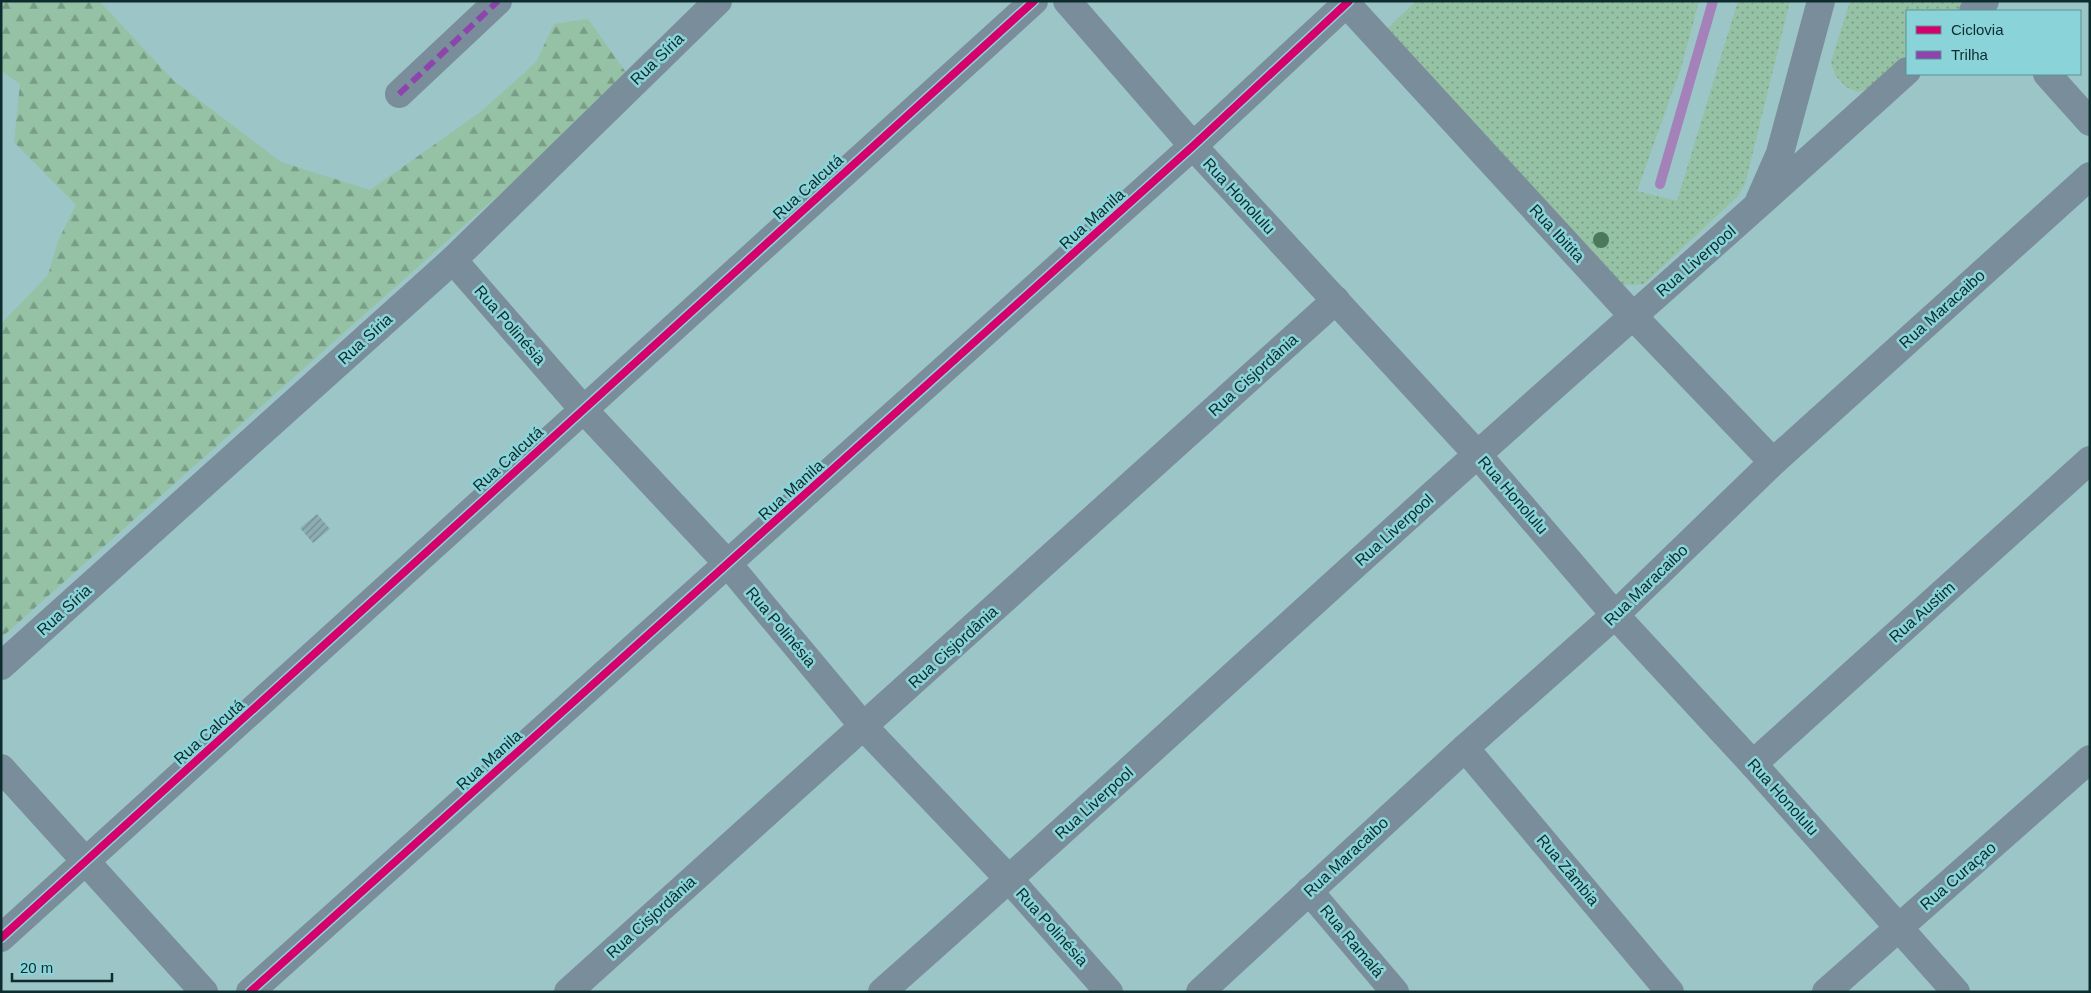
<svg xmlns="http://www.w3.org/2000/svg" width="2091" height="993" font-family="Helvetica,sans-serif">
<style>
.green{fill:url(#green-dots)}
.forest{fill:url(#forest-firs)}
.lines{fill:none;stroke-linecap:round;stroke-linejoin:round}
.stream{stroke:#a481b9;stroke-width:10}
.building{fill:url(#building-hatch)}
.minor{stroke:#7a8d9b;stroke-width:28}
.quiet{stroke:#8e44ad;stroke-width:6;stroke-dasharray:12 6;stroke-linecap:butt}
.cycleway-casing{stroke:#8ad4d9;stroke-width:11}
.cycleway{stroke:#d6006c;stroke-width:8}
.tree{fill:#4b7a5b}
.labels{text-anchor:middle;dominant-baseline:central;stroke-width:5;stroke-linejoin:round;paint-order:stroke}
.street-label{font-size:16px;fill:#0c2c2e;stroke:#8ad4d9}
</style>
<defs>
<pattern id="green-dots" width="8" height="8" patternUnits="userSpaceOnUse" patternTransform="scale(1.25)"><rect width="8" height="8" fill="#95c1a4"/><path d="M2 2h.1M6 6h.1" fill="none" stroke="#789d86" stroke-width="1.8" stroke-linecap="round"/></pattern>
<pattern id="forest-firs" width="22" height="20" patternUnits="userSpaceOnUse" patternTransform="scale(1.25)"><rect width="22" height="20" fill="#95c1a4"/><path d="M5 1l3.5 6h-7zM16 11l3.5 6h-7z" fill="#789d86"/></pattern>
<pattern id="building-hatch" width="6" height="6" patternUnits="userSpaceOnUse" patternTransform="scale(1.25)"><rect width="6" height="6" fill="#8eadb2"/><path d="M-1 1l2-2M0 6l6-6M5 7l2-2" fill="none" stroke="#728d91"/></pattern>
</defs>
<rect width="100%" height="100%" fill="#9cc5c7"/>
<g class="green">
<polygon points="1416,1 1699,1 1681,68 1637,191 1677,201 1738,1 1790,1 1745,184 1737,197 1644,284 1617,286 1385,31"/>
<polygon points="1850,1 1967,1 1956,11 1907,11 1907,54 1867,90 1857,92 1846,87 1835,75 1831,62"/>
</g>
<polygon class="forest" points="1,1 99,1 174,81 281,162 370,190 482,111 536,62 554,24 588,19 630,78 1,638 1,324 48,275 58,241 76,205 14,142 20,84 1,71"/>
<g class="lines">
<polyline class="stream" points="1660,184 1713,1"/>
</g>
<polygon class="building" points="317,514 330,529 313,543 300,528"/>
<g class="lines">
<g class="minor">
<polyline points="1067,1 1193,146 1477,454 1615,615 1753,764 1956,992"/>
<polyline points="1344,1 1633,316 1773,462"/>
<polyline points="1973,11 1985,1"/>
<polyline points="2047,74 2090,122"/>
<polyline points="399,94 498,1"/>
<polyline points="1759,201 1780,153 1821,1"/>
<polyline points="453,260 583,409 728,564 864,727 1009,879 1109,992"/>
<polyline points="1,666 453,260 718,1"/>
<polyline points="1465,748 1670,992"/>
<polyline points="1753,764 2090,460"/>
<polyline points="1,768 204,992"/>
<polyline points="1309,891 1395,992"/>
<polyline points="1,938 1034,1"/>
<polyline points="250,992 1193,146 1349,1"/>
<polyline points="568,992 1336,300"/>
<path d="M882,992c201,-177 397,-360 596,-538 143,-128 287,-254 429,-383"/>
<polyline points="1200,992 1465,748 1615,615 1773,462 2090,176"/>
<polyline points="1826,992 2090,759"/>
</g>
<polyline class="quiet" points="399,94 498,1"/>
<defs>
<g id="cycleway">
<polyline points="1,938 1034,1"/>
<polyline points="250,992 1193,146 1349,1"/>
</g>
</defs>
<use href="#cycleway" class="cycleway-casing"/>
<use href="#cycleway" class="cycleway"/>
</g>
<circle class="tree" cx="1601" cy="240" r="8"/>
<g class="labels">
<g class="street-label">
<text transform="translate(657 59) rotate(-44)">Rua Síria</text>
<text transform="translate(808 187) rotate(-42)">Rua Calcutá</text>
<text transform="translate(1239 196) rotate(47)">Rua Honolulu</text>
<text transform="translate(1092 219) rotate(-42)">Rua Manila</text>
<text transform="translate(1557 233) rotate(47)">Rua Ibitita</text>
<text transform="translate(1696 261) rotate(-41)">Rua Liverpool</text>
<text transform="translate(1942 309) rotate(-42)">Rua Maracaibo</text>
<text transform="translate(510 325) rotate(49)">Rua Polinésia</text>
<text transform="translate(365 339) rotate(-42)">Rua Síria</text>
<text transform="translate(1253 375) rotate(-42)">Rua Cisjordânia</text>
<text transform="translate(508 459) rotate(-42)">Rua Calcutá</text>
<text transform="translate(791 490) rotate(-42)">Rua Manila</text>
<text transform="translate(1513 495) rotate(49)">Rua Honolulu</text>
<text transform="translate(1394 530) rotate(-42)">Rua Liverpool</text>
<text transform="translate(1646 585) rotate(-44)">Rua Maracaibo</text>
<text transform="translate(64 610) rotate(-42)">Rua Síria</text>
<text transform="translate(1922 612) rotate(-42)">Rua Austim</text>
<text transform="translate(781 627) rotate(50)">Rua Polinésia</text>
<text transform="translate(953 647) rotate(-42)">Rua Cisjordânia</text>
<text transform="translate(209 732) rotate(-42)">Rua Calcutá</text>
<text transform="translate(489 760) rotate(-42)">Rua Manila</text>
<text transform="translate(1783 797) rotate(48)">Rua Honolulu</text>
<text transform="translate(1094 803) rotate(-42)">Rua Liverpool</text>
<text transform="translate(1346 857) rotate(-43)">Rua Maracaibo</text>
<text transform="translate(1568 870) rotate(50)">Rua Zâmbia</text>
<text transform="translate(1958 876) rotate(-41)">Rua Curaçao</text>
<text transform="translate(651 917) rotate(-42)">Rua Cisjordânia</text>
<text transform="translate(1052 927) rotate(48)">Rua Polinésia</text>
<text transform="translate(1352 941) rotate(50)">Rua Ramalá</text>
</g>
</g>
<rect width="2091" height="993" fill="none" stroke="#0c2c2e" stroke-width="5"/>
<rect x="1906" y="10" width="175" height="65" fill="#8ad4d9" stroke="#589195"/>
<rect x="1916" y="26" width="25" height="8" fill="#d6006c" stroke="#589195"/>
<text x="1951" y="35" font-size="15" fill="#0c2c2e">Ciclovia</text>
<rect x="1916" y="51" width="25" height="8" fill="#8e44ad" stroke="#589195"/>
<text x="1951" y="60" font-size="15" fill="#0c2c2e">Trilha</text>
<path d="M12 973v8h100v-8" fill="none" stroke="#0c2c2e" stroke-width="2.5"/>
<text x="20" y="973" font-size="15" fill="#0c2c2e" stroke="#8ad4d9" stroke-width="4" paint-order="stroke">20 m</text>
</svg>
